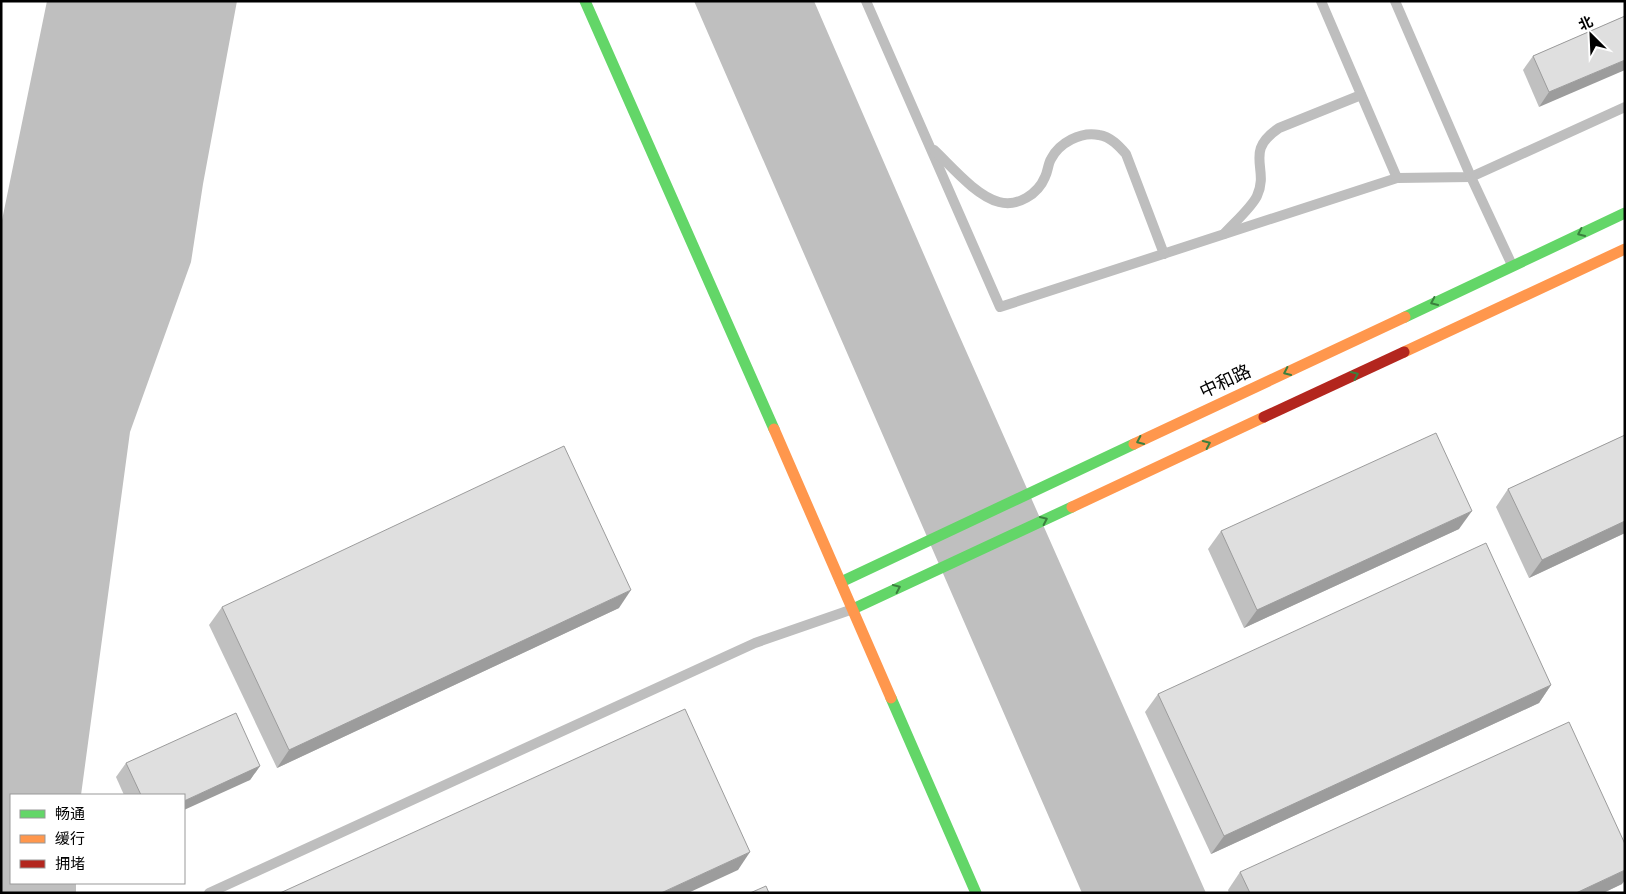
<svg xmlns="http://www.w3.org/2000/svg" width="1626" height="894" font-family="Roboto,'Noto Sans SC',sans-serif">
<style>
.water{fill:#bfbfbf}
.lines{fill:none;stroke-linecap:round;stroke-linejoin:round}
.lane{stroke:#bebebe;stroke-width:10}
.fast{stroke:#63d668;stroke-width:11}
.slow{stroke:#ff974d;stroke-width:11}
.jam{stroke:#b3261e;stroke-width:11}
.wall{fill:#c0c0c0}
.shaded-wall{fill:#9c9c9c}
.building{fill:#dfdfdf;stroke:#9c9c9c}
.oneway{stroke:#3b803e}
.labels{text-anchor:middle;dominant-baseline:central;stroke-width:4.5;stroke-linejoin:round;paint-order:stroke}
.street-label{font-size:18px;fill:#000;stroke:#fff}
</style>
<rect width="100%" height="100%" fill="#fff"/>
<g class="water">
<polygon points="47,1 237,1 203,184 191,262 130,432 81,795 11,795 11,883 76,883 76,893 1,893 1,225"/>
<polygon points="694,1 814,1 951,317 1206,893 1082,893"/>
</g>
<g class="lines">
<g class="lane">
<polyline points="866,1 1000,307 1397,178 1471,177 1625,107"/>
<polyline points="1321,1 1397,178"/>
<polyline points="1395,1 1471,177 1512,265"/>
<path d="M934,150c18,17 42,46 65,52 19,5 39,-8 46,-25 3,-6 3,-13 6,-18 8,-16 30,-28 48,-24 12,2 20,11 27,19l38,100"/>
<path d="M1224,234c9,-10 28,-27 33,-38 13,-28 -14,-44 22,-68l82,-33"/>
<polyline points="209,893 755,643 853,609"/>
</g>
<g class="fast">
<polyline points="585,1 774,429"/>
<polyline points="1405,317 1625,213"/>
<polyline points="841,582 1134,444"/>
<polyline points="853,609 1072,507"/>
<polyline points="891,698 976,893"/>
</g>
<g class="slow">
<polyline points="1404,352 1625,249"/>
<polyline points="774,429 891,698"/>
<polyline points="1134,444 1405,317"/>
<polyline points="1072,507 1264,417"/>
</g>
<polyline class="jam" points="1264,417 1404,352"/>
</g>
<g class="wall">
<polygon points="1625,16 1539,107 1523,70 1533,56"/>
<polygon points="1625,435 1625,533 1529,578 1496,507 1508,489"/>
<polygon points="1459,529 1244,628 1208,549 1221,531"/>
<polygon points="222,607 619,608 277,768 209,625"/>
<polygon points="1551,685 1539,703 1211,854 1145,712 1158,694"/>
<polygon points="126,763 260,766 250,780 184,795 124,795 116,777"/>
<polygon points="1240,872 1622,884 1603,893 1229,893 1228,890"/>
</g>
<g class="shaded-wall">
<polygon points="1625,60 1625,70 1539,107 1549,92"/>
<polygon points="1472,511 1459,529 1244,628 1257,610"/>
<polygon points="1625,521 1625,533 1529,578 1542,560"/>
<polygon points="631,590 619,608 277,768 289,750"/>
<polygon points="1551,685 1539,703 1211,854 1224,836"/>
<polygon points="260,766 250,780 184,810 184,801"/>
<polygon points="750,852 738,870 688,893 661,893"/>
<polygon points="1625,870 1625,880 1622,884 1603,893 1576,893"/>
</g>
<g class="building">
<polygon points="1625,16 1625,60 1549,92 1533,56"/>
<polygon points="1436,433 1472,511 1257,610 1221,531"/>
<polygon points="1625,435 1625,521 1542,560 1508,489"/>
<polygon points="564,446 631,590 289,750 222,607"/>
<polygon points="1486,543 1551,685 1224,836 1158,694"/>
<polygon points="685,709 750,852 661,893 280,893"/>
<polygon points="236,713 260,766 184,801 184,795 141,795 126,763"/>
<polygon points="1569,722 1625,844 1625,870 1576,893 1250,893 1240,872"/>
<polygon points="766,886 769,893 750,893"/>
</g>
<defs><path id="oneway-chevron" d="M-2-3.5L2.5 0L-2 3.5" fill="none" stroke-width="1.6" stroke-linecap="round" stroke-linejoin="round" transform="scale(1.25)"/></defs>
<g class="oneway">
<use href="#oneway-chevron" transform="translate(1581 233) rotate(155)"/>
<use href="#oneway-chevron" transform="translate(1434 302) rotate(155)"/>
<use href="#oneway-chevron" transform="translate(1287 372) rotate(155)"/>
<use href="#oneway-chevron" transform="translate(1355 375) rotate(-25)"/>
<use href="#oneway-chevron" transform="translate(1140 441) rotate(155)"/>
<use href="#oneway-chevron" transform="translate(1207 444) rotate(-25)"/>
<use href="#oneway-chevron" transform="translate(1044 520) rotate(-25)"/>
<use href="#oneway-chevron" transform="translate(897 588) rotate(-25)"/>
</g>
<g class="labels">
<g class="street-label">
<text transform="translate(1225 381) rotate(-25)">中和路</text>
</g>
</g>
<rect width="1626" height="894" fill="none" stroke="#000000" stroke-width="5"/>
<rect x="10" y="794" width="175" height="90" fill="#ffffff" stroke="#999999"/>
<rect x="20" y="810" width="25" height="8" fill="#63d668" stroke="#999999"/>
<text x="55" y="819" font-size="15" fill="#000000">畅通</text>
<rect x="20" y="835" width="25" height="8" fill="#ff974d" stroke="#999999"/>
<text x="55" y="844" font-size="15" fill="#000000">缓行</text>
<rect x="20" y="860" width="25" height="8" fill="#b3261e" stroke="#999999"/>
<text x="55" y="869" font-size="15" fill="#000000">拥堵</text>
<g transform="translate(1591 35) rotate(336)" stroke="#ffffff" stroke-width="4" paint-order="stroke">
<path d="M0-4L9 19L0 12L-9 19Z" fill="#000000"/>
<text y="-8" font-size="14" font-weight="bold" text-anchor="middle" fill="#000000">北</text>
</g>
</svg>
